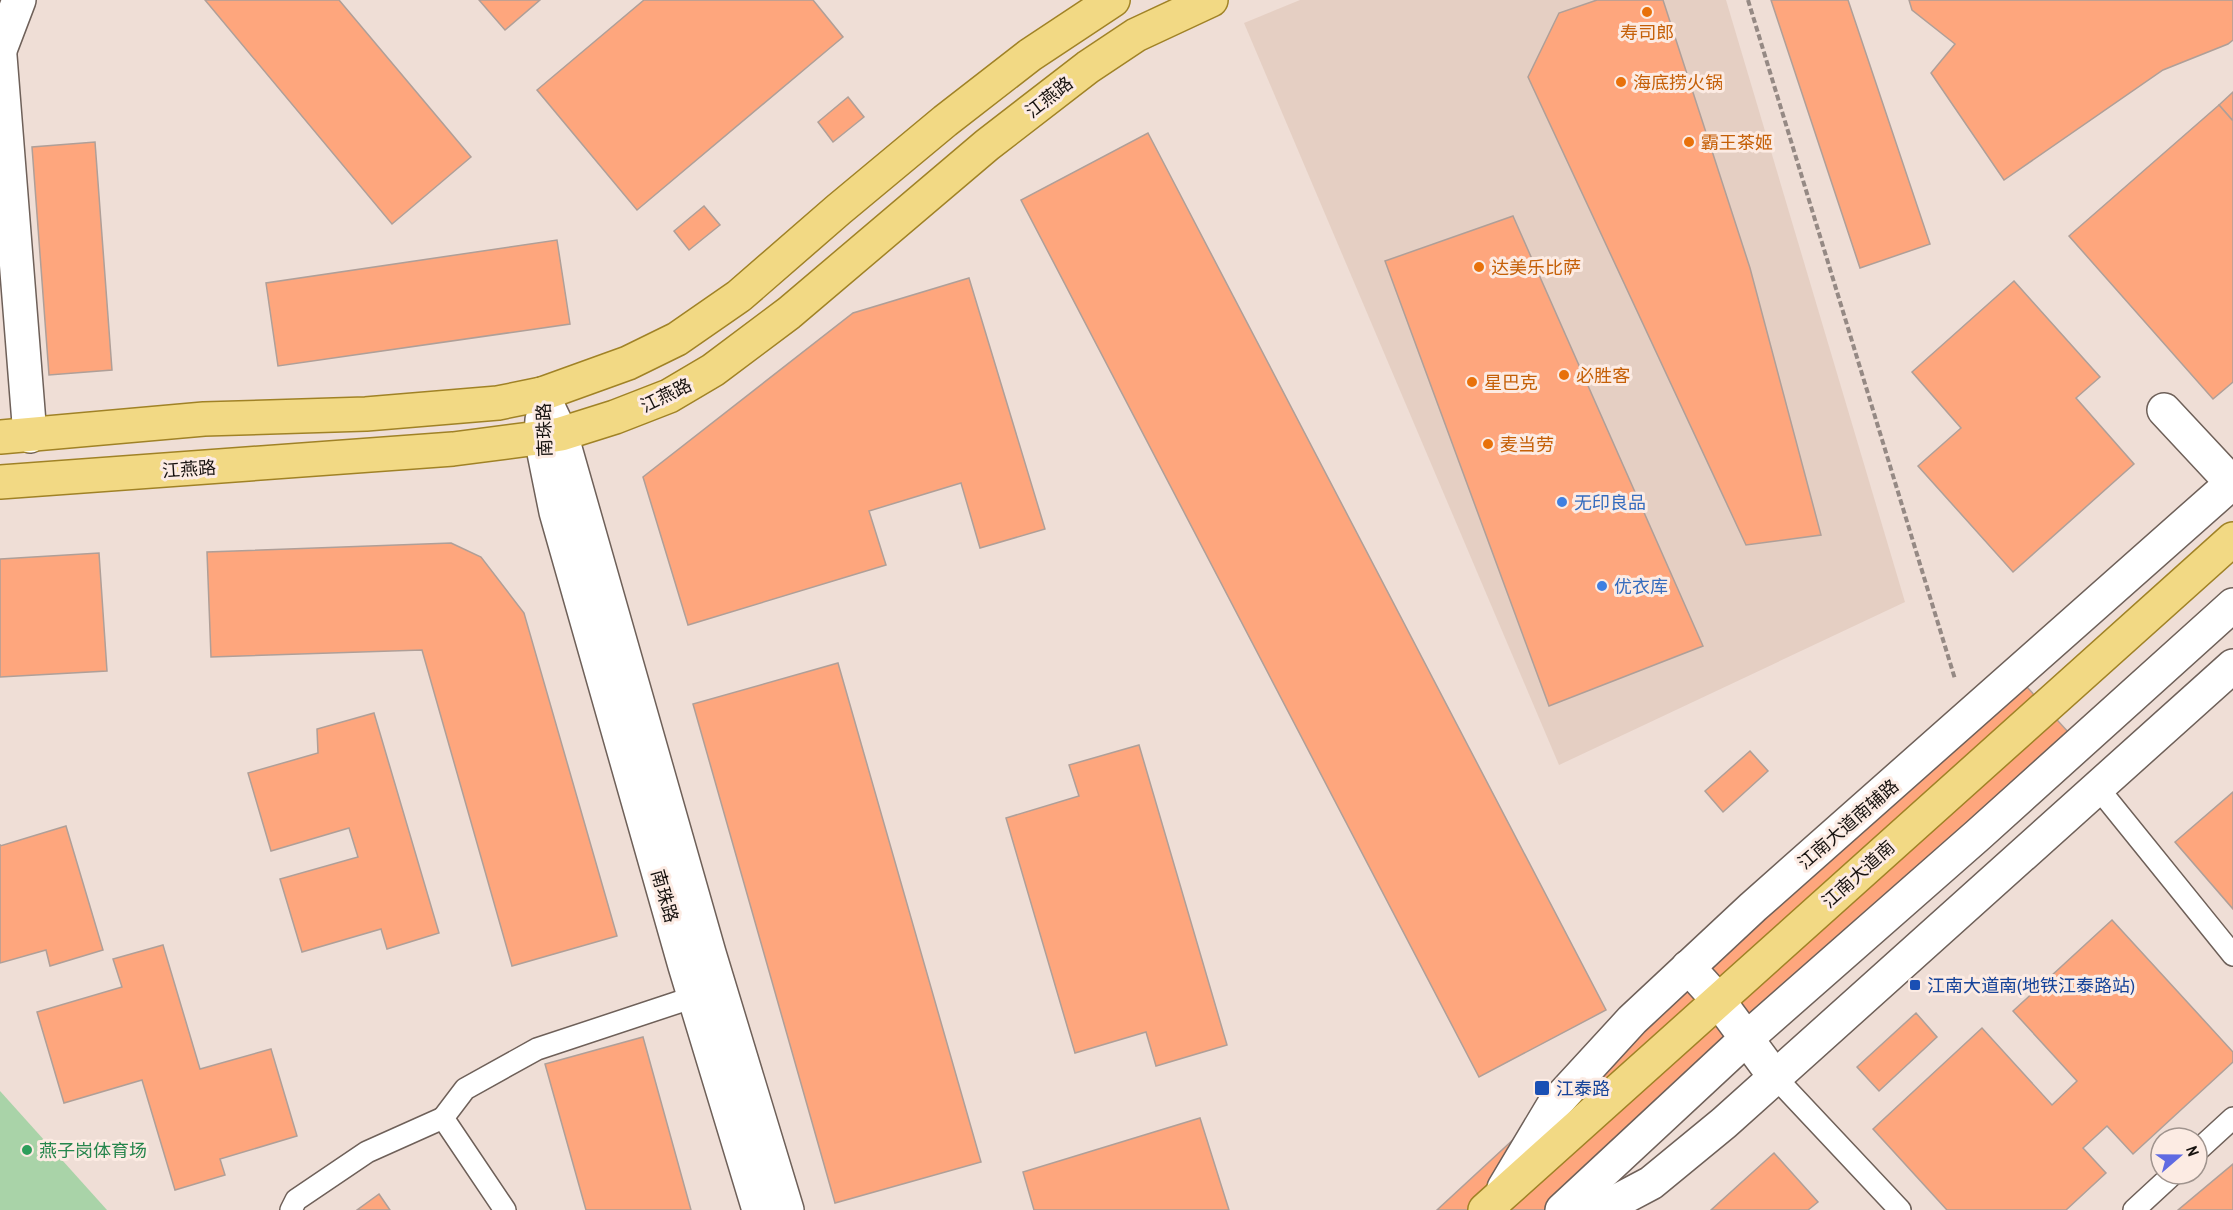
<svg xmlns="http://www.w3.org/2000/svg" width="2233" height="1210" font-family="'Archivo Narrow','Noto Sans SC',sans-serif">
<style>
.commercial{fill:#e5cfc3}
.green{fill:#a9d3a8}
.building{fill:#fea67d;stroke:#af9f98;stroke-width:1.5}
.lines{fill:none;stroke-linecap:round;stroke-linejoin:round}
.lane-casing{stroke:#6e6059;stroke-width:24}
.street-casing{stroke:#6e6059;stroke-width:36}
.secondary-casing{stroke:#6e6059;stroke-width:36}
.primary-casing{stroke:#a08226;stroke-width:36}
.path{stroke:#958984;stroke-width:4;stroke-dasharray:6 3;stroke-linecap:butt}
.lane{stroke:#fff;stroke-width:21}
.street{stroke:#fff;stroke-width:33}
.secondary{stroke:#fff;stroke-width:33}
.primary{stroke:#f2d984;stroke-width:33}
.food-dot{fill:#e8710a;stroke:#fcebe3;stroke-width:2}
.shop-dot{fill:#3f7fe0;stroke:#fcebe3;stroke-width:2}
.transit-dot{fill:#1a4fb4;stroke:#fcebe3;stroke-width:2}
.leisure-dot{fill:#2e9e5b;stroke:#fcebe3;stroke-width:2}
.labels{text-anchor:middle;dominant-baseline:central;stroke-width:6;stroke-linejoin:round;paint-order:stroke}
.food-label{font-size:18px;fill:#c56008;stroke:#fcebe3;text-anchor:start}
.street-label{font-size:18px;fill:#17120f;stroke:#fcebe3}
.shop-label{font-size:18px;fill:#366cbe;stroke:#fcebe3;text-anchor:start}
.transit-label{font-size:18px;fill:#164399;stroke:#fcebe3;text-anchor:start}
.leisure-label{font-size:18px;fill:#27864d;stroke:#fcebe3;text-anchor:start}
</style>
<rect width="100%" height="100%" fill="#efded6"/>
<polygon class="commercial" points="1300,0 1726,0 1905,602 1559,765 1244,23"/>
<polygon class="green" points="0,1091 107,1210 0,1210"/>
<g class="building">
<polygon points="205,0 339,0 471,157 392,224"/>
<polygon points="479,0 540,0 505,30"/>
<polygon points="644,0 813,0 843,37 637,210 537,90"/>
<polygon points="1597,0 1663,0 1750,268 1821,535 1746,545 1528,77 1559,13"/>
<polygon points="1771,0 1848,0 1930,244 1860,268"/>
<polygon points="1909,0 2233,0 2233,40 2228,44 2163,70 2004,180 1931,73 1955,44 1912,10"/>
<polygon points="2233,92 2233,121 2219,105"/>
<polygon points="848,97 864,117 833,142 818,122"/>
<polygon points="2219,105 2233,121 2233,382 2213,399 2069,236"/>
<polygon points="1148,133 1606,1010 1479,1077 1021,200"/>
<polygon points="95,142 112,370 49,375 32,147"/>
<polygon points="704,206 720,225 689,250 674,231"/>
<polygon points="1513,216 1703,646 1549,706 1385,261"/>
<polygon points="557,240 570,324 278,366 266,283"/>
<polygon points="969,278 1045,529 980,548 961,483 869,511 886,565 688,625 643,477 853,313"/>
<polygon points="2014,281 2100,377 2076,398 2134,464 2013,572 1918,466 1961,428 1912,372"/>
<polygon points="451,543 481,557 524,613 617,936 512,966 422,650 211,657 207,552"/>
<polygon points="99,553 107,671 0,677 0,559"/>
<polygon points="838,663 981,1162 835,1203 693,704"/>
<polygon points="2016,675 2080,745 1576,1210 1437,1210"/>
<polygon points="374,713 439,933 387,949 381,929 302,952 280,879 358,857 349,828 271,851 248,773 318,753 317,729"/>
<polygon points="1139,745 1227,1045 1156,1066 1146,1032 1075,1053 1006,818 1079,796 1069,765"/>
<polygon points="1750,751 1768,771 1723,812 1705,791"/>
<polygon points="2233,792 2233,909 2175,842"/>
<polygon points="66,826 103,950 50,966 46,950 0,963 0,844 0,846"/>
<polygon points="2112,920 2233,1052 2233,1062 2133,1154 2107,1126 2083,1148 2106,1173 2066,1210 1947,1210 1873,1129 1982,1028 2052,1105 2077,1081 2013,1011"/>
<polygon points="163,945 200,1069 271,1049 297,1136 220,1159 225,1175 175,1190 142,1080 64,1103 37,1012 122,987 113,959"/>
<polygon points="1916,1013 1937,1037 1879,1091 1857,1067"/>
<polygon points="643,1037 691,1210 586,1210 545,1064"/>
<polygon points="1200,1118 1229,1210 1034,1210 1023,1172"/>
<polygon points="1774,1153 1818,1202 1808,1210 1711,1210"/>
<polygon points="2233,1164 2233,1210 2178,1210"/>
<polygon points="379,1194 390,1210 357,1210"/>
</g>
<g class="lines">
<defs>
<g id="lane">
<polyline points="2098,788 2233,955"/>
<polyline points="1775,1077 1900,1210"/>
<polyline points="2197,1151 2233,1118"/>
<polyline points="291,1210 296,1200 367,1152 443,1118"/>
<polyline points="505,1210 443,1118 465,1089 537,1049 694,997"/>
<polyline points="2134,1210 2173,1174"/>
</g>
<g id="street">
<polyline points="0,50 19,0"/>
<polyline points="0,56 30,436"/>
<polyline points="2164,410 2233,484"/>
<polyline points="1688,967 1718,1000 1775,1077"/>
<polyline points="1504,1188 1553,1106 1632,1020 1753,907 2233,482"/>
<polyline points="1600,1210 1651,1183 1724,1123 2233,666"/>
</g>
<g id="secondary">
<polyline points="542,394 561,434 709,953 787,1210"/>
<polyline points="542,420 541,438 556,512 685,966 759,1210"/>
<polyline points="1562,1210 1747,1038 1978,835 2233,605"/>
</g>
<g id="primary">
<polyline points="0,437 204,419 366,414 498,403 542,394 628,363 677,339 739,296 838,210 945,121 1030,55 1113,0"/>
<polyline points="0,482 453,449 530,439 561,434 615,417 669,396 713,370 789,313 987,145 1088,67 1136,35 1211,0"/>
<polyline points="1485,1210 2233,539"/>
</g>
</defs>
<use href="#lane" class="lane-casing"/>
<use href="#street" class="street-casing"/>
<use href="#secondary" class="secondary-casing"/>
<use href="#primary" class="primary-casing"/>
<polyline class="path" points="1748,0 1955,679"/>
<use href="#lane" class="lane"/>
<use href="#street" class="street"/>
<use href="#secondary" class="secondary"/>
<use href="#primary" class="primary"/>
</g>
<g class="food-dot">
<circle cx="1647" cy="12" r="6"/>
<circle cx="1621" cy="82" r="6"/>
<circle cx="1689" cy="142" r="6"/>
<circle cx="1479" cy="267" r="6"/>
<circle cx="1564" cy="375" r="6"/>
<circle cx="1472" cy="382" r="6"/>
<circle cx="1488" cy="444" r="6"/>
</g>
<g class="shop-dot">
<circle cx="1562" cy="502" r="6"/>
<circle cx="1602" cy="586" r="6"/>
</g>
<g class="transit-dot">
<rect x="1909" y="979" width="12" height="12" rx="3"/>
<rect x="1534" y="1080" width="16" height="16" rx="3"/>
</g>
<circle class="leisure-dot" cx="27" cy="1150" r="6"/>
<g class="labels">
<g class="food-label">
<text x="1647" y="32" text-anchor="middle">寿司郎</text>
<text x="1633" y="82">海底捞火锅</text>
<text x="1701" y="142">霸王茶姬</text>
<text x="1491" y="267">达美乐比萨</text>
<text x="1576" y="375">必胜客</text>
<text x="1484" y="382">星巴克</text>
<text x="1500" y="444">麦当劳</text>
</g>
<g class="street-label">
<text transform="translate(1049 97) rotate(-38)">江燕路</text>
<text transform="translate(666 395) rotate(-26)">江燕路</text>
<text transform="translate(544 430) rotate(-92)">南珠路</text>
<text transform="translate(189 469) rotate(-4)">江燕路</text>
<text transform="translate(1848 824) rotate(-41)">江南大道南辅路</text>
<text transform="translate(1858 874) rotate(-42)">江南大道南</text>
<text transform="translate(665 896) rotate(74)">南珠路</text>
</g>
<g class="shop-label">
<text x="1574" y="502">无印良品</text>
<text x="1614" y="586">优衣库</text>
</g>
<g class="transit-label">
<text x="1927" y="985">江南大道南(地铁江泰路站)</text>
<text x="1556" y="1088">江泰路</text>
</g>
<g class="leisure-label">
<text x="39" y="1150">燕子岗体育场</text>
</g>
</g>
<g transform="translate(2179 1156) rotate(70)"><circle r="28" fill="#fcebe3" stroke="#a0948e" stroke-width="1.5"/>
<path d="M0-4.5L10 22L0 15L-10 22Z" fill="#5f6ae2"/>
<text y="-9" font-size="16" font-weight="bold" text-anchor="middle" fill="#17120f">N</text>
</g>
</svg>
